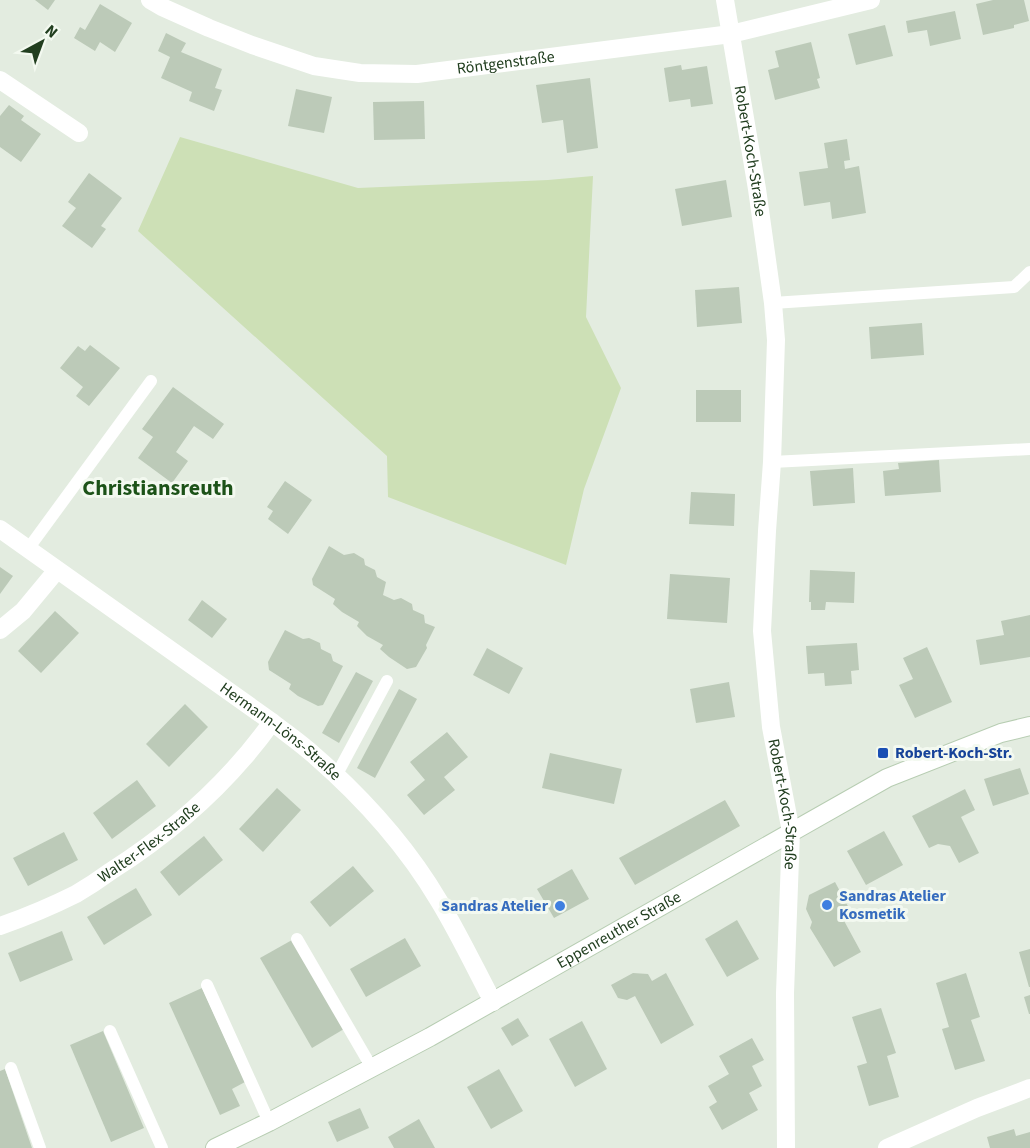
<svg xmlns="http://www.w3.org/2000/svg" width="1030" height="1148" font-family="'Source Sans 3',sans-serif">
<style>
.green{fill:#cde0b6}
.building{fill:#bccab8}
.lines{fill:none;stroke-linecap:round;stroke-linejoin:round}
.secondary-casing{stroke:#b7cdb2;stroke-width:20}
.lane{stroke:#fff;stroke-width:12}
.street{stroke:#fff;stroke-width:18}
.secondary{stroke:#fff;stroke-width:18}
.transit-dot{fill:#1a4fb4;stroke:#f3f9f0;stroke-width:2}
.shop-dot{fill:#3f7fe0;stroke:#f3f9f0;stroke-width:2}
.labels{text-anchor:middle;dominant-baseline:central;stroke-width:6;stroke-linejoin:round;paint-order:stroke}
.street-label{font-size:16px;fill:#213e1f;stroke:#f3f9f0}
.transit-label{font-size:16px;font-weight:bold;fill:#164399;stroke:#f3f9f0;text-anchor:start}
.shop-label{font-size:16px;font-weight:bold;fill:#366cbe;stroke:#f3f9f0;text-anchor:start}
.district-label{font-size:22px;font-weight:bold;fill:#1c5218;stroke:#f3f9f0}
</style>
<rect width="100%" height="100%" fill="#e3ece0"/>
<polygon class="green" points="180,137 358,188 548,180 593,176 586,317 621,388 584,489 566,565 388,497 387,456 138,231"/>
<g class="building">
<polygon points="35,0 55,0 48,10"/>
<polygon points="993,0 1024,0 1029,21 1014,25 1014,28 983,35 976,4"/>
<polygon points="100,4 132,23 115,52 100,42 95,51 74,38 80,27 85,30"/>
<polygon points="955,11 961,39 930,46 927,30 908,33 906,21"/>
<polygon points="885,25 893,56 856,65 848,34"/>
<polygon points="166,33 186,43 181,52 222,69 215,88 222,90 214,111 189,101 192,92 161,78 170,57 158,51"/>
<polygon points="811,42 820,78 817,79 820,88 775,100 768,70 779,67 775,51"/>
<polygon points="681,65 682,70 707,66 713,104 691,107 690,99 669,102 664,68"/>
<polygon points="590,78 598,148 567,153 563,120 542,123 536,85"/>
<polygon points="296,89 332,97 324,133 288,126"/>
<polygon points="424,101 425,139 374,140 373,102"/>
<polygon points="9,105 24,116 21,120 41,134 21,162 0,147 0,116"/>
<polygon points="847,139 850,160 844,161 845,169 859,166 866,213 832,219 830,202 804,206 799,172 828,168 824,143"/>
<polygon points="89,173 122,198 101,226 106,229 92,248 62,226 76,208 68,202"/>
<polygon points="726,180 732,217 682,226 675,189"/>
<polygon points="739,287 742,323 697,327 695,290"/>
<polygon points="922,323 924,355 871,359 869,327"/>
<polygon points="90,345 120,368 89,406 76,396 83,387 60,368 78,346 85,351"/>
<polygon points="173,387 224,424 213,439 194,426 176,452 188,461 172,483 138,458 153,437 142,429"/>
<rect x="696" y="390" width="45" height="32"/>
<polygon points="939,460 941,492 885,496 883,471 899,469 898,463"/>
<polygon points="853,468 855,503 813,506 810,471"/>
<polygon points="285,481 312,500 288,534 268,519 273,511 267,507"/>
<polygon points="691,492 735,494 734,526 689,524"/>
<polygon points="329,546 344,555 354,553 364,559 365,565 375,570 377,577 386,582 383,595 394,600 401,598 412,604 413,610 424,615 425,623 435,627 426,645 427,648 416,667 407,669 389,657 380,649 383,645 367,636 357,626 359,622 342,612 333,604 335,599 313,585 312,579"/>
<polygon points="0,567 13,576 0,594"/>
<polygon points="810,570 855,572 854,603 826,602 825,610 811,610 811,602 809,602"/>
<polygon points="670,574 730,578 727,623 667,619"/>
<polygon points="202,600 227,619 212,638 188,620"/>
<polygon points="55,611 79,633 41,673 18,651"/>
<polygon points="1030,615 1030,657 980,665 976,640 1004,635 1001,621"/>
<polygon points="285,630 303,639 309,638 320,643 321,649 331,654 333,661 343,666 323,705 318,706 298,696 289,689 291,684 269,670 268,662"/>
<polygon points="857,643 859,670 851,671 852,684 825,686 824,673 808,674 806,646"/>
<polygon points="927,647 952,702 915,718 899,685 913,679 903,658"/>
<polygon points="487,648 523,668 509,694 473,675"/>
<polygon points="356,672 373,681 339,743 322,733"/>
<polygon points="729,682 735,717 696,723 690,689"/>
<polygon points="399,689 417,699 375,778 357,768"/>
<polygon points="185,704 208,727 169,767 146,744"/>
<polygon points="447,732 468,757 444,777 455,790 424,815 407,795 425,780 410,762"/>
<polygon points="550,753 622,769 614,804 542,788"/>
<polygon points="1020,768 1029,794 993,806 984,779"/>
<polygon points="137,780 156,806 112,839 93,813"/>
<polygon points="277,788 301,810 263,852 239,829"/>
<polygon points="965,789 975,810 961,817 979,853 959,863 950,846 938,844 929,848 912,816"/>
<polygon points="725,800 740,826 635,885 619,858"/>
<polygon points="884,831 903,865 866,885 847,851"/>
<polygon points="64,832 78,860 28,886 13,858"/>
<polygon points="204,836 223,860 179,896 160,872"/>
<polygon points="353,866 374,891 330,927 310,902"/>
<polygon points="572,869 589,899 554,918 537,889"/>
<polygon points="835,882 851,912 842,917 861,952 834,967 810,928 812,922 806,909 809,895"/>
<polygon points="136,888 152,915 104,945 87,917"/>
<polygon points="737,920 759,959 727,977 705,939"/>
<polygon points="62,931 73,960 20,982 8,953"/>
<polygon points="405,938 421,966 366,997 350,969"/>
<polygon points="292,940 344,1029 312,1048 260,958"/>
<polygon points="1030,949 1030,987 1029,987 1019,952"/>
<polygon points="633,973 648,974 652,981 666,973 694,1025 661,1044 635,996 627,1000 618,998 611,985"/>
<polygon points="966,973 980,1017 971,1020 985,1061 955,1070 942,1029 949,1027 936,983"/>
<polygon points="202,988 245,1082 232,1089 240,1106 220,1115 169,1003"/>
<polygon points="1030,995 1030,1014 1029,1014 1024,997"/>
<polygon points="881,1008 896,1053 887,1056 899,1097 869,1106 857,1066 867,1063 852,1017"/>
<polygon points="518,1018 529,1036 512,1046 501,1028"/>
<polygon points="582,1021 607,1069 575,1087 549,1039"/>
<polygon points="103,1031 144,1128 111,1142 70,1045"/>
<polygon points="752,1038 764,1060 752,1066 762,1086 749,1093 758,1110 722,1130 709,1107 717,1102 708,1086 729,1074 719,1056"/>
<polygon points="5,1069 32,1148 0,1148 0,1071"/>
<polygon points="499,1069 523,1111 491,1129 467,1087"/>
<polygon points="360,1108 369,1128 337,1142 328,1122"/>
<polygon points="419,1119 435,1148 394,1148 388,1137"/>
<polygon points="1014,1129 1016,1136 1030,1132 1030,1148 990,1148 987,1137"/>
</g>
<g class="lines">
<defs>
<g id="secondary">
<path id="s5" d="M215,1148l54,-26 161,-85 457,-259 114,-45 29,-7"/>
</g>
</defs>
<use href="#secondary" class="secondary-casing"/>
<g class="lane">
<polyline points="773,303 1014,287 1030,272"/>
<polyline points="772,462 1030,449"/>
<polyline points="28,549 151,381"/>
<polyline points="336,776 387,681"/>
<polyline points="297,939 372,1068"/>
<polyline points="207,985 269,1122"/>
<polyline points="110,1031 162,1148"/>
<polyline points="11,1068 40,1148"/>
</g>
<g class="street">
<path id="s1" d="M150,0l12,7 47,21 43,17 62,21 46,7 57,1 314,-40 140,-34"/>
<path id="s2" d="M725,0l32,189 16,114 3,37 -4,122 -5,69 -5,100 9,96 20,105 -6,161 1,155"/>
<polyline points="0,80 79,133"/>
<path id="s3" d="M0,529l272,193c14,11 30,22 43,34 47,41 92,91 124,145 20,33 36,67 54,101"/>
<polyline points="0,630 23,611 57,570"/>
<path id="s4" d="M0,926c26,-9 52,-20 76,-32 12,-7 24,-15 35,-23 63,-40 118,-89 161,-149"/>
<polyline points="887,1148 977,1108 1030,1088"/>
</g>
<use href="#secondary" class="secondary"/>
</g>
<rect class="transit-dot" x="877" y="747" width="12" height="12" rx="3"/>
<g class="shop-dot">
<circle cx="827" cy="905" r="6"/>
<circle cx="560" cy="906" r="6"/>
</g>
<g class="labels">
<g class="street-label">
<text stroke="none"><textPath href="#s1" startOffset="370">Röntgenstraße</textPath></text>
<text stroke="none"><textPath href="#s2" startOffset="153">Robert-Koch-Straße</textPath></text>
<text stroke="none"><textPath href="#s3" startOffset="346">Hermann-Löns-Straße</textPath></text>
<text stroke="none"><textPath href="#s2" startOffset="810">Robert-Koch-Straße</textPath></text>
<text stroke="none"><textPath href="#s4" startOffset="172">Walter-Flex-Straße</textPath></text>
<text stroke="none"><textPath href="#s5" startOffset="459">Eppenreuther Straße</textPath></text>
</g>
<g class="transit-label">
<text x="895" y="753">Robert-Koch-Str.</text>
</g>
<g class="shop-label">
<text x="839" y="896">Sandras Atelier<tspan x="839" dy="18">Kosmetik</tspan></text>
<text x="548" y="906" text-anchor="end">Sandras Atelier</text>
</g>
<g class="district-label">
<text x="158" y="488">Christiansreuth</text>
</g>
</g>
<g transform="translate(42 42) rotate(41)" stroke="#f3f9f0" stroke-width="4.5" paint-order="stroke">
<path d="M0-4.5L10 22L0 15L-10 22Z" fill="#213e1f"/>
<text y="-9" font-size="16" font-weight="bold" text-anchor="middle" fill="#213e1f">N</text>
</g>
</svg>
